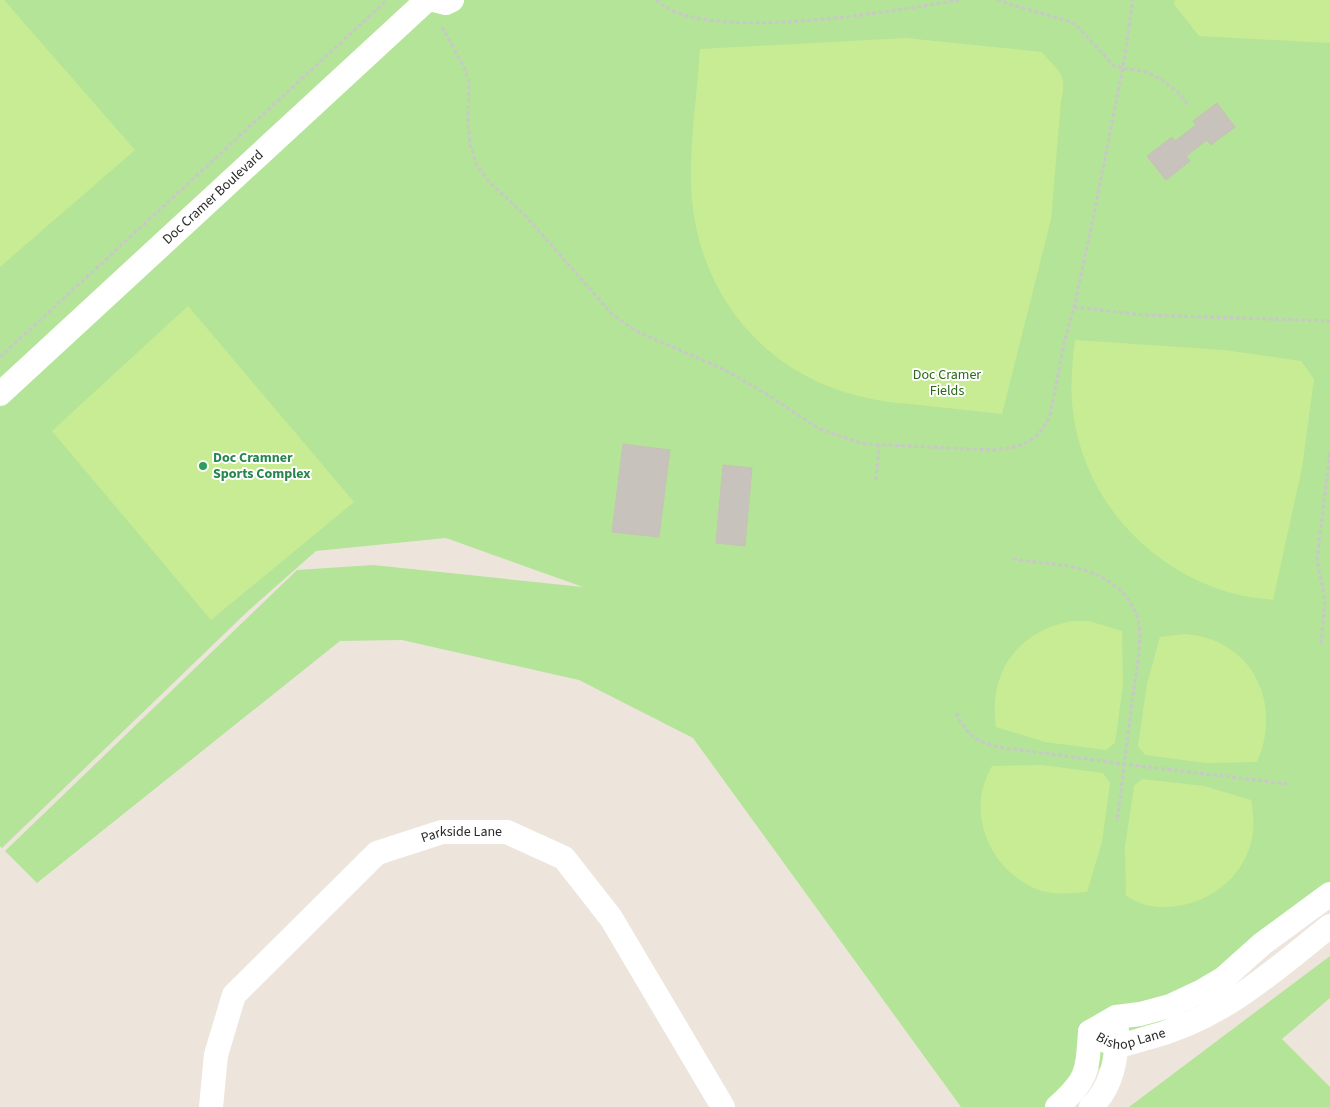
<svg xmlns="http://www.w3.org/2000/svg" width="1330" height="1107" font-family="'Source Sans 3',sans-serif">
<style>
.green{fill:#b4e498}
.pitch{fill:#c8ec93}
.building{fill:#c8c2bc;stroke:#c8c1b6}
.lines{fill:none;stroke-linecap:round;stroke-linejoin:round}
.path{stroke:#c8c8c8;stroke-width:3;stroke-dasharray:4 2.5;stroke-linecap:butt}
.street{stroke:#fff;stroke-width:24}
.leisure-dot{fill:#2e9e5b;stroke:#fff;stroke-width:2}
.labels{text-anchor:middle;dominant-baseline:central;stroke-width:4;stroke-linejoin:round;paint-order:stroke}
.street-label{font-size:14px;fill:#2a2a2a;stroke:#fff}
.park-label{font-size:14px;fill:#2c6919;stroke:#fff}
.leisure-label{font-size:14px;font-weight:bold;fill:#27864d;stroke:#fff;text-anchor:start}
</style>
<rect width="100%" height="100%" fill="#ede5dc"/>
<g class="green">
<polygon points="0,0 1330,0 1330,900 1060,1097 1068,1107 961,1107 693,738 579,680 402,640 340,641 37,883 5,851 297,570 373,565 583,587 446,538 316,551 247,612 2,848 0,846"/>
<polygon points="1330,956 1330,998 1282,1039 1330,1087 1330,1107 1129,1107"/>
</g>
<g class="pitch">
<polygon points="0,0 4,0 135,150 0,267"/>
<polygon points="1175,0 1330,0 1330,43 1199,36 1174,4"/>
<path d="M906,38l136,14c17,21 26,21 19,49l-10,118 -49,195c-27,-3 -55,-6 -83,-9 -18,-2 -37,-3 -56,-8 -96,-22 -162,-99 -171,-197 -4,-50 5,-101 8,-151z"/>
<polygon points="188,306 354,502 211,620 52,431"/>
<path d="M1075,340l149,10 77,11 13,18 -12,89 -29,132c-14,-2 -28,-3 -42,-7 -83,-24 -147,-94 -158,-181 -3,-24 -1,-48 2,-72z"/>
<path d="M1072,621h17l33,10 1,53 -8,59 -9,7 -61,-8 -49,-15c-8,-54 21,-96 76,-106z"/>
<path d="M1185,634c67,5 98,69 72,128l-51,1 -61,-8 -7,-9 9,-62 13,-47z"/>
<path d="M1042,765l61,8 7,10 -8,59 -15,50c-15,1 -31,3 -45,-1 -39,-13 -65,-52 -61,-93 1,-11 6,-22 11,-32z"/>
<path d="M1142,779l62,7 47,14c3,17 4,33 -2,49 -14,40 -57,63 -98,57 -9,-1 -17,-6 -25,-10l-1,-49 9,-61z"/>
</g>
<g class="building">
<polygon points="1217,103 1235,127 1211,145 1207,140 1186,156 1190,161 1166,180 1147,156 1172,137 1175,141 1196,125 1193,121"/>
<polygon points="623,444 670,450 659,537 612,532"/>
<polygon points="723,465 752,468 745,546 716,543"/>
</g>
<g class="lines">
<g class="path">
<path d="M656,0c49,46 239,10 304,0"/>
<polyline points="997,0 1074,23 1114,66 1146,72 1161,79 1179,93 1188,105"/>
<path d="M442,27l22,40 5,15 -1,39 2,23 6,20 14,19 33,30 88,100 25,18 89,39 40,23 53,35 18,7 29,9 128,6c29,-3 43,-7 57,-34l14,-72 10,-37 18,-83 31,-157 10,-67"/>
<polyline points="1074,307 1144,315 1330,321"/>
<polyline points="0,357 387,0"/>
<polyline points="876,480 879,445"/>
<path d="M1013,559c30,5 69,4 95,22 14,9 25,21 30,38 5,22 -3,60 -6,83 -5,40 -10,80 -15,120"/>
<polyline points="1321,644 1325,600 1317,559 1330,453"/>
<path d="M956,713c11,21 18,28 42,34l126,17 164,20"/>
</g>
<g class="street">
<polyline points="434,0 446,3 452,0"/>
<path id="s1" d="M0,394l427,-394"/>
<polyline points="1090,1032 1116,1017 1140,1014 1170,1006 1202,991 1224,978 1262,944 1330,894"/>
<path id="s2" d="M1090,1032c6,3 21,13 27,13 9,1 21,-5 30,-7 75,-19 124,-65 183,-112"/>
<path id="s3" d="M211,1107l5,-52 18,-60 143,-142 65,-21h65l57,26 47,60 112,189"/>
<path d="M1057,1107c31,-28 30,-34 33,-75"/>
<path d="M1091,1107c21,-19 26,-48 26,-76"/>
</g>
</g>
<circle class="leisure-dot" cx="203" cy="466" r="5"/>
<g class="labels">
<g class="street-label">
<text stroke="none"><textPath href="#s1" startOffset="290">Doc Cramer Boulevard</textPath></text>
<text stroke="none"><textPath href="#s3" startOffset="404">Parkside Lane</textPath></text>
<text stroke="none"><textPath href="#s2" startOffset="44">Bishop Lane</textPath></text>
</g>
<g class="park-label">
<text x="947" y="375">Doc Cramer<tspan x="947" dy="16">Fields</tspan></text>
</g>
<g class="leisure-label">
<text x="213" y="458">Doc Cramner<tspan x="213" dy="16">Sports Complex</tspan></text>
</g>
</g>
</svg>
